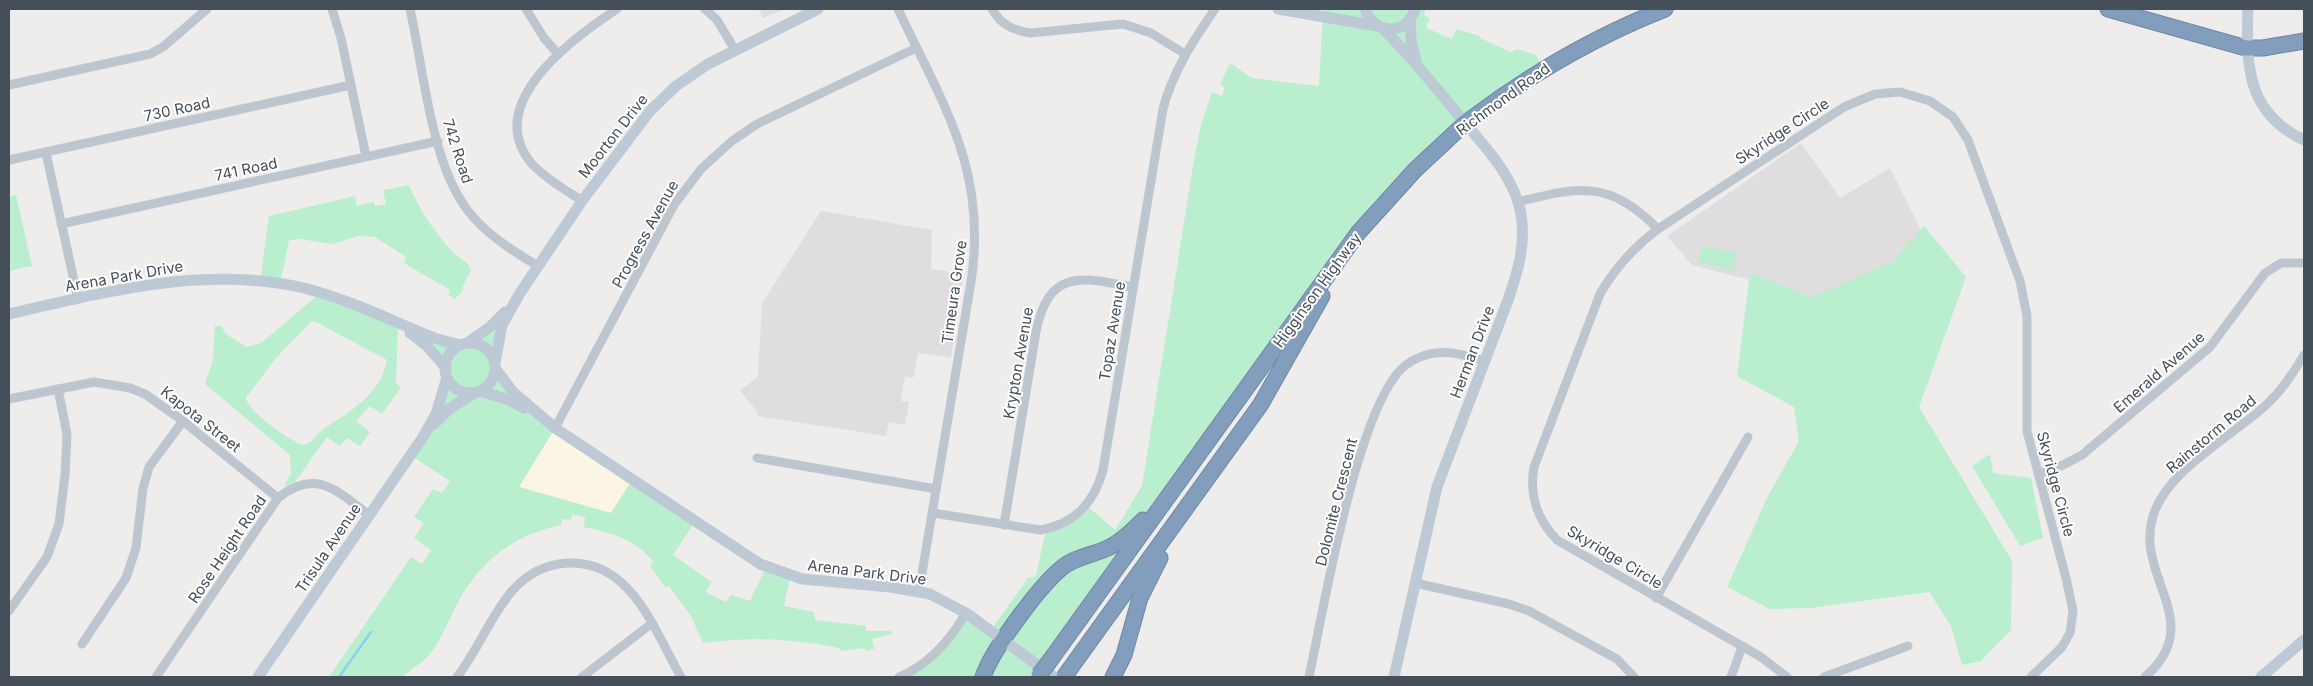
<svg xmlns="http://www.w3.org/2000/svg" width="2313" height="686" font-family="Inter,sans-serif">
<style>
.commercial{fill:#fbf5e4}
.education{fill:#e0ddde}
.green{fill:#b9eecf;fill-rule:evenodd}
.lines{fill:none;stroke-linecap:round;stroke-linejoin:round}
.stream{stroke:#86d4ec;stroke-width:2.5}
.highway-casing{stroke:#6e88a8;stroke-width:17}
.street{stroke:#bdc6cf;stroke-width:9}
.secondary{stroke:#bec9d6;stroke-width:11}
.highway{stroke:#839dbc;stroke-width:15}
.highway-bridge-casing{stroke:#6e88a8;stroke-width:17;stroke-linecap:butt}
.highway-bridge{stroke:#839dbc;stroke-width:15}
.labels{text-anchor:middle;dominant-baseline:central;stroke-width:4;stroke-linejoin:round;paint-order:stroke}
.street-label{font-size:15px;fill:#454f5a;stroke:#fff}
</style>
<rect width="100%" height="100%" fill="#efecec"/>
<polygon class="commercial" points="555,428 631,482 611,513 519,487"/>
<g class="education">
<polygon points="758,9 785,9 763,18"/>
<polygon points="1801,143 1840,198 1890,168 1925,238 1880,278 1822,299 1692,265 1667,236"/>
<polygon points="821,211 932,230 931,269 964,274 951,358 918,353 913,378 905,376 901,401 909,402 905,425 889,422 886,436 758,416 757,411 740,391 758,376 762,303"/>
</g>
<g class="green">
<polygon points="1323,9 1426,9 1424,15 1430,18 1426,28 1452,39 1456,29 1480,36 1480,38 1511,52 1517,49 1536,55 1543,67 1390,195 1036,677 897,677 919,666 966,613 990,631 1028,578 1036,576 1046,529 1087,506 1115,530 1142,486 1194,160 1201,124 1212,92 1222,96 1225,88 1220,84 1230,63 1252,78 1319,86"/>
<path d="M409,185c10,24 25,47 43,66 6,7 16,10 19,19l-9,17 1,3 -8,9 -7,-4 2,-5 -46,-27 2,-6 -31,-20 -17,-1 -25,8 -34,-5 -10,1 -9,45 -20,-3 9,-66 86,-20 2,10 17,-4 1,4 11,-2 -3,-14z"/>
<polygon points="16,195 32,266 9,271 9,197"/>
<polygon points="1924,226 1966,277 1919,407 2012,561 2011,630 1981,661 1962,665 1951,626 1929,592 1810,608 1770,609 1727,587 1767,498 1799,441 1794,407 1737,376 1750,273 1812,297 1892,262"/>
<polygon points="1703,246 1737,253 1733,270 1698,262"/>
<path d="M319,294l140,50 44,-19 -8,42 60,61 -36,59 92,26 20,-31 63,41 -21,32 39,27 -7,10 21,10 5,-7 19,6 16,-33 24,9 -6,29 30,6 1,8 51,6v5h25l1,3 -20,5 2,10 -8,2 -1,-3 -25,3 -1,-3c-43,-9 -92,-12 -136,-5l-12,-27 -22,-30 -3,2 -16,-22 3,-5c-17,-21 -43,-29 -69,-34l1,-10 -13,-2 -1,5 -9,-1 -1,6c-47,10 -80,35 -103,77 -8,16 -15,33 -25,48 -8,11 -21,19 -31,27h-73l82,-120 11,7 9,-14 -17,-12 10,-15 -10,-6 19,-28 9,4 8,-12 -40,-26 13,-19 23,-59 -3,-9 -45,-44 -2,59 5,5 -19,26 -12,-8 -14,15 14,11 -10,14 -13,-8 -7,8 -13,-9 -32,45 -11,5 7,-14 -1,-18 -85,-71 8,-25 2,-33h6l5,8 20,13 15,-4zM312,321l6,2 69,37c-6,35 -38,52 -65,70 -6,5 -10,13 -18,15 -12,-2 -57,-34 -58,-47l29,-39z"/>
<polygon points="1990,454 1993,473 2031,478 2043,538 2020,546 1972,466"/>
</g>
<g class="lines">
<polyline class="stream" points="339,677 371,632"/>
<defs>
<g id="highway">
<polyline points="2108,9 2246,48 2263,48 2304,41"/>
<path d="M1471,119c61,-46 123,-82 194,-110"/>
<polyline points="1049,662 1358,233 1415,170 1459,129"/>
<path d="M983,677c9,-27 60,-97 84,-113 13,-8 29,-10 43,-17 13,-6 23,-17 33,-27"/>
<polyline points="1064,677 1261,404 1322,296"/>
<polyline points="1113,677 1124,655 1140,598 1160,558"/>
</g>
</defs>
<use href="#highway" class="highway-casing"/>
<g class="street">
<polyline points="332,9 341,38 366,156"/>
<path d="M410,9c14,61 21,163 64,209 18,20 42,35 64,48"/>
<polyline points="526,9 544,38 558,54"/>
<polyline points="705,9 717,20 735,50"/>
<path d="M898,9c45,96 90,161 73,273l-52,309"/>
<path d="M992,9c9,16 21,21 38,24l93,-9 28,9 34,21"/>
<polyline points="9,85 150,54 163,47 207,9"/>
<polyline points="46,153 78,299"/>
<polyline points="9,160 351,85"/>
<path d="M582,201c-16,-11 -36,-22 -49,-36 -53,-60 40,-127 84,-156"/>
<path d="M1518,202c62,-16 91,-22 140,27"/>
<polyline points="61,224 438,141"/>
<polyline points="9,399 94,382 130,388 145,394 183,421 278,498"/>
<polyline points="555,428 674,205 701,169 732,141 757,124 916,48"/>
<polyline points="757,458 936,489"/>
<polyline points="2039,474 2061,466 2082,455 2210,347 2265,273 2281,263 2304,263"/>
<path d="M933,513l107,17c35,-6 54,-27 63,-60l60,-361c10,-38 30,-68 52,-100"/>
<path d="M1004,525l32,-193c12,-62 44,-56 96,-45"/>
<polyline points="1415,583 1509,604 1529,611 1617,659 1634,677"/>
<polyline points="1656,598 1748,437"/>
<polyline points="9,611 47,557 59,524 65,475 67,434 58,389"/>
<polyline points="82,644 126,578 136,548 143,488 149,467 183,421"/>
<path d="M156,677l122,-179c38,-30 58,-8 91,17"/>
<path d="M457,677c21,-27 33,-60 55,-86 15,-17 34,-27 56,-28 64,-3 87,69 113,114"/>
<polyline points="582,677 651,624"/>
<path d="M899,677c30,-12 51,-37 67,-64"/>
<path d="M1309,677c14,-65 49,-276 97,-312 25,-19 51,-13 79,-4"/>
<polyline points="1731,677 1742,647"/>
<path d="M1787,677l-26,-20 -204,-117c-20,-21 -28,-44 -23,-73l66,-173c15,-26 34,-47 58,-65l186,-122 31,-13 25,-2 30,9 23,16 15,23 52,141 7,35v115l39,147 7,33 -3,22 -8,14 -31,30"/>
<polyline points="1824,677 1908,646"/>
<path d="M2145,677c63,-55 -11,-100 8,-161 14,-46 78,-79 112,-110 16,-14 28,-33 39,-51"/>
</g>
<g class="secondary">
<polyline points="1278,9 1377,26"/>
<path d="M1365,9c9,26 42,27 50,0"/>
<path d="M2248,9c-2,55 -2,104 56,131"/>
<polyline points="1410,21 1411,41 1416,61"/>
<path d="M1382,28c27,26 50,55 74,84 24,30 58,62 65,102 5,31 -3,57 -13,86l-71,187 -43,190"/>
<path d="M9,314c97,-22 195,-49 295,-26 43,11 82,30 123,47 11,5 22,7 33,10"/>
<polyline points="410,333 427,346 446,368"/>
<polyline points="467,343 490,327 505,312"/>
<circle cx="470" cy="368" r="25"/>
<polyline points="495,363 502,325 520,293 582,201 650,111 676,86 708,64 818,9"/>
<polyline points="495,368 513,392 555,428 760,564 802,579 891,587 930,594 966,613 1054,677"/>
<polyline points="480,391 509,400 524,408"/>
<polyline points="434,424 449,409 474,393"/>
<polyline points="258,677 423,437 436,414 447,377"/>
<polyline points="2261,677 2304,640"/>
</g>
<use href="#highway" class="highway"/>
<defs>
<g id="highway-bridge">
<polyline points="1459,129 1471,119"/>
<polyline points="1039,675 1049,662"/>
</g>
</defs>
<use href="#highway-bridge" class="highway-bridge-casing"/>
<use href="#highway-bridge" class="highway-bridge"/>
</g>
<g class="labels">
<g class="street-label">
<text transform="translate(1503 99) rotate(-36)">Richmond Road</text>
<text transform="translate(177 109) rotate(-12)">730 Road</text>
<text transform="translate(1782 131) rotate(-33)">Skyridge Circle</text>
<text transform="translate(613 136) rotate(-52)">Moorton Drive</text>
<text transform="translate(458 151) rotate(72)">742 Road</text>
<text transform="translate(246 169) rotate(-12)">741 Road</text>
<text transform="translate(645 234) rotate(-61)">Progress Avenue</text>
<text transform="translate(124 276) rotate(-10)">Arena Park Drive</text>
<text transform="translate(1317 290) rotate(-54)">Higginson Highway</text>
<text transform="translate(954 292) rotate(-82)">Timeura Grove</text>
<text transform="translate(1112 331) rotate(-81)">Topaz Avenue</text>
<text transform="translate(1472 352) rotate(-69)">Herman Drive</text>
<text transform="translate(1018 363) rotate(-80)">Krypton Avenue</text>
<text transform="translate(2159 372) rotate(-41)">Emerald Avenue</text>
<text transform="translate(201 419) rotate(38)">Kapota Street</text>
<text transform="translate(2211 434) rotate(-40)">Rainstorm Road</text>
<text transform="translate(2056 484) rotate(75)">Skyridge Circle</text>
<text transform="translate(1336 502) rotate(-76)">Dolomite Crescent</text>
<text transform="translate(328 548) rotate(-56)">Trisula Avenue</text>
<text transform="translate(227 549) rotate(-56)">Rose Height Road</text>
<text transform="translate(1615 557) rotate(31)">Skyridge Circle</text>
<text transform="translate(867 572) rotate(7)">Arena Park Drive</text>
</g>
</g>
<rect width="2313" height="686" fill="none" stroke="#454f5a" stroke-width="20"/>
</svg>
